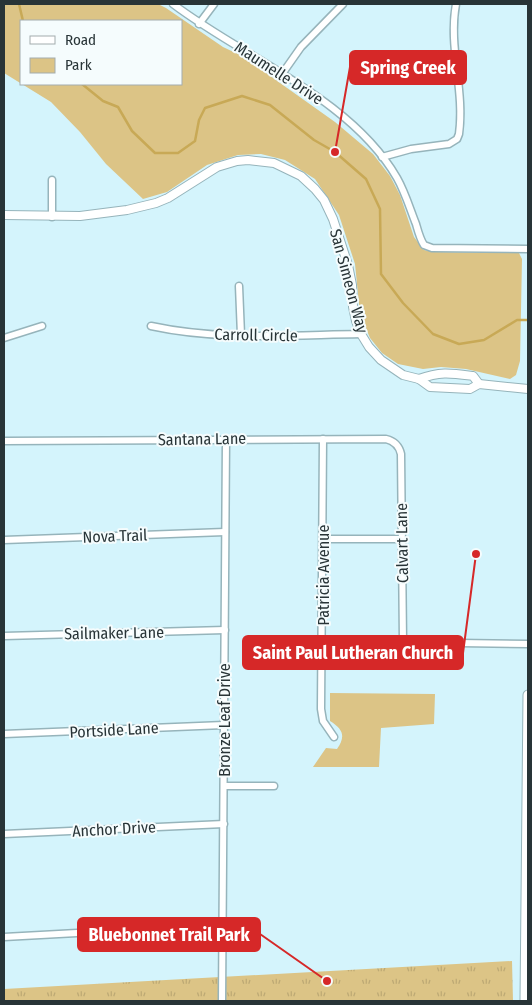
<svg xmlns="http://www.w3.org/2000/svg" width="532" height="1005" font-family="'Fira Sans Condensed',sans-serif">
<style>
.grass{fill:url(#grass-tufts)}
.park{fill:#dcc486;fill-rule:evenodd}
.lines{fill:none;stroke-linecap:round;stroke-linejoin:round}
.stream{stroke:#c8a956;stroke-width:2.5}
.minor-casing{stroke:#96b4bb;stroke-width:9}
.tertiary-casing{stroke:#96b4bb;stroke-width:10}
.secondary-casing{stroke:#96b4bb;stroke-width:11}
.minor{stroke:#fff;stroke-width:6}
.tertiary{stroke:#fff;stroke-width:8}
.secondary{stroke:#fff;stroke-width:9}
.labels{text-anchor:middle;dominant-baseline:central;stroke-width:4;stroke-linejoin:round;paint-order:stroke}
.street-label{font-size:16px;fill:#283437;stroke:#f5fcfd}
.leader{fill:none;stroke:#d62828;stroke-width:2}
.callout-dot{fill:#d62828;stroke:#f5fcfd;stroke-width:2}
.callout{fill:#d62828;stroke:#d62828;stroke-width:2}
.callout-label{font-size:18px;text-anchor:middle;font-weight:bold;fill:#fff}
</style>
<defs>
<pattern id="grass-tufts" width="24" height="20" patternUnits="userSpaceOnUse" patternTransform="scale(1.25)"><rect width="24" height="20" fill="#dcc486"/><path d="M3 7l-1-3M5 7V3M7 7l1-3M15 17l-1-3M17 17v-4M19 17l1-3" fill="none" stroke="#bda974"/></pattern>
</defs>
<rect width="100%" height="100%" fill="#d4f4fc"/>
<polygon class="grass" points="512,961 513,1001 4,1001 4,989"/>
<g class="park">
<path d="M4,4h154l8,4 57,39 19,9 93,66 38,32 17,22 10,19 14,42 10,13 10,2 85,1 3,6 -2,102 -4,14 -6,4 -44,-10 -25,-2 -18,2 -25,-5 -16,-11 -12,-15 -10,-24 -5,-50 -16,-49 -24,-36 -30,-19 -24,-6 -23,1 -31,10 -40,27 -24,7 -37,-35 -26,-32 -29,-30 -47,-29zM21,21h160v63h-160z"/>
<path d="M330,693l105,1 -1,30 -53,4 -2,39h-66l13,-19 11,1c9,-13 6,-20 -7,-28z"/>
</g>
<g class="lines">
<g class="stream">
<polyline points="19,4 23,21"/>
<polyline points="82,84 103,101 118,107 132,131 155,153 178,153 195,141 199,120 205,108 242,96 270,105 314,140 335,152 366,179 380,209 381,274 403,303 433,334 459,344 484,340 517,320 528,320"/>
</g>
<defs>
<g id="minor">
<path d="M173,4c71,54 178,94 224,174 8,14 13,31 19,46 2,7 4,15 8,21l8,3 96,1"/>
<polyline points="199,24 214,4"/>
<polyline points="282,74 301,47 343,4"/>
<path d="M382,157l29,-8 38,-5 8,-5 2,-5c6,-44 -11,-87 -3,-130"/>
<polyline points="52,180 52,217"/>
<polyline points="239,286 241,335"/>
<path d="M151,326c69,15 140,9 210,8"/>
<polyline points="4,338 42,326"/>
<polyline points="323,439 321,709 323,721 334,737"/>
<path d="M4,441l382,-2c8,2 13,6 15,15l2,188"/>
<polyline points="323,539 402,539"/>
<polyline points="4,540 225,532"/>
<polyline points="4,636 225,630"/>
<polyline points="323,641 528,644"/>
<polyline points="4,734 224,725"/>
<polyline points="224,786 274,786"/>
<polyline points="4,834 224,824"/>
<polyline points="4,937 223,925"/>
<polyline points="222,1001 226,439"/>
</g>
<g id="tertiary">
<polyline points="4,215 80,216 127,210 156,203 168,198 217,167 237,161 248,160 274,163 301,176 315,189 324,200 333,219 348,265 352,285 353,307 356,321 361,334 369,347 381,360 403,375 419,379 430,387 470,389 479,384 528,389"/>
<path d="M419,379c21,-8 32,-6 54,-3l6,8"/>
</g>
<polyline id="secondary" points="525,1001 528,695"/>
</defs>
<use href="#minor" class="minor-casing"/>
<use href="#tertiary" class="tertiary-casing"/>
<use href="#secondary" class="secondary-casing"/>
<use href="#minor" class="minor"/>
<use href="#tertiary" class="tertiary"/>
<use href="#secondary" class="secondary"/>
</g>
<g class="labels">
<g class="street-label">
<text transform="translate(279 73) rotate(33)">Maumelle Drive</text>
<text transform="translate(349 281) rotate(75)">San Simeon Way</text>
<text transform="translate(256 335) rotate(1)">Carroll Circle</text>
<text transform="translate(202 439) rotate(-1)">Santana Lane</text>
<text transform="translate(115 536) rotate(-2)">Nova Trail</text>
<text transform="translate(402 543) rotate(-91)">Calvart Lane</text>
<text transform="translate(323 575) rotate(-90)">Patricia Avenue</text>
<text transform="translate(114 633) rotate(-1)">Sailmaker Lane</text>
<text transform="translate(224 720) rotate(-90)">Bronze Leaf Drive</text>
<text transform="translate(114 730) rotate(-3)">Portside Lane</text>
<text transform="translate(114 829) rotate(-3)">Anchor Drive</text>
</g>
</g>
<path class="leader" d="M335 152L350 67M476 554L463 653M327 981L260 934"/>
<g class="callout-dot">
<circle cx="335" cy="152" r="5"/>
<circle cx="476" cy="554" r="5"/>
<circle cx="327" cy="981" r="5"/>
</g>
<g class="callout">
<rect x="350" y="51" width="116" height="33" rx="5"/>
<rect x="243" y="636" width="220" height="33" rx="5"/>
<rect x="78" y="918" width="182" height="33" rx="5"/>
</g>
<g class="callout-label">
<text x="408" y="74">Spring Creek</text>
<text x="353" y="659">Saint Paul Lutheran Church</text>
<text x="169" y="941">Bluebonnet Trail Park</text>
</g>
<rect width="532" height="1005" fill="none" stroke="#283437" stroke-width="10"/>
<rect x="20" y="20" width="162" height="65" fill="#f5fcfd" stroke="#a3acae"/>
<rect x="30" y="36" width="25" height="8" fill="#ffffff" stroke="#a3acae"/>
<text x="65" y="45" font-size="15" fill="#283437">Road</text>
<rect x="30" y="58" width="25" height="15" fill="#dcc486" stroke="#a3acae"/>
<text x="65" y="70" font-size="15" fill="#283437">Park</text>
</svg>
